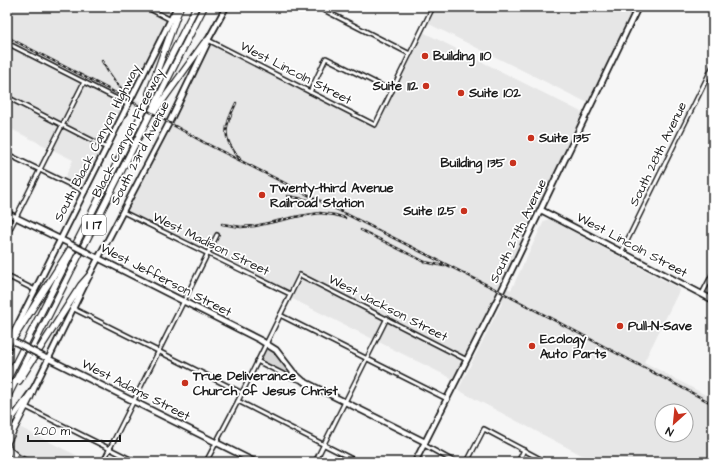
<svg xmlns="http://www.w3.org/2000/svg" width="720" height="469" font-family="'Architects Daughter',sans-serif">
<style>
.built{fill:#e6e6e6;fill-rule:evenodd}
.green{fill:#d6d6d6;stroke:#797979}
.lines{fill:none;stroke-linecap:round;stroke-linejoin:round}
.street-casing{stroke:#1c1c1c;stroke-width:6}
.secondary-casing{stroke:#1c1c1c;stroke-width:8}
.primary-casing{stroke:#1c1c1c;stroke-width:8}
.highway-casing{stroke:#1c1c1c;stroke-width:8}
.street{stroke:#fff;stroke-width:3}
.secondary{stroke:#fff;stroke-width:4.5}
.primary{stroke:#fff;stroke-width:5}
.highway{stroke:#fff;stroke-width:5.5}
.rail-casing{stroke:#1c1c1c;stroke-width:2.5}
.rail{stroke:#fff;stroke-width:1;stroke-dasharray:3;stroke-linecap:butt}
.secondary-bridge-casing{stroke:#1c1c1c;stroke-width:8;stroke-linecap:butt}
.secondary-bridge{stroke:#fff;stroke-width:4.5}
.poi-dot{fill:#c8321e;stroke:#fff;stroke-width:1.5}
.labels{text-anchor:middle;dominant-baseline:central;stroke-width:3.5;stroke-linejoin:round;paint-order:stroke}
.shield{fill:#fff;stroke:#606060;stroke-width:1}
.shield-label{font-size:12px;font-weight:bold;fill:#1c1c1c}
.poi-label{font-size:13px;font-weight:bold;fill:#1c1c1c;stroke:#fff;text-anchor:start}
.street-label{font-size:13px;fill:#1c1c1c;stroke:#fff}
</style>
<rect width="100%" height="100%" fill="#f6f6f6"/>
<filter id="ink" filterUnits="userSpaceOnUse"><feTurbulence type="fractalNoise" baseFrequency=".025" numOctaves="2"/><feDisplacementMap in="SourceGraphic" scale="8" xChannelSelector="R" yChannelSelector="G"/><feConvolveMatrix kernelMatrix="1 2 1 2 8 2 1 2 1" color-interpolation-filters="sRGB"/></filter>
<g filter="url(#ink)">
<g class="built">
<path d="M7,7h168l-44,89 40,24 37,-73 3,-2 165,83 47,-96 160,81 -83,172 11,5 33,-69 5,-2 131,70 -36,73 69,37v56l-3,7h-115l-137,-72 44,-87 -8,-4 -41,80 -329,-164 44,-88 -54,-32 -107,-55zM662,411h24v24h-24z"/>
<polygon points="435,7 634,7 588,103 427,23"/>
<polygon points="7,45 124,105 125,106 84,190 64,180 73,160 7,127"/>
<polygon points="17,426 90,462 34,462 11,450 9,443"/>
</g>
<polygon class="green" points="266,343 303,381 257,361"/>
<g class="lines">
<defs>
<g id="street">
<polyline points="146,7 171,20"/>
<polyline points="318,7 410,54"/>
<polyline points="208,40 375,125 433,7"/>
<polyline points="7,43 129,105"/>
<polyline points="310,92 326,58 392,91"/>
<polyline points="7,97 107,148"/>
<polyline points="7,154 85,192"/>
<polyline points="123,212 290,294"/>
<polyline points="7,235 84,82"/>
<polyline points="622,251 713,66"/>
<polyline points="7,276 35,290"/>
<polyline points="702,294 713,273"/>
<polyline points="74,309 242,393"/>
<polyline points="280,315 447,399"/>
<polyline points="257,361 287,376 300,380"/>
<polyline points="238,401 358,462"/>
<polyline points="26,407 136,462"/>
<polyline points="424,445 455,462"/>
<polyline points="103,462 217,235"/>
<polyline points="206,462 238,401 300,275 467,360"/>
<polyline points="315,462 387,318"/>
<polyline points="467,462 484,429 546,462"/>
<polyline points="518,462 524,450"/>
</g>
<g id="secondary">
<polyline points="541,210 713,300"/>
<polyline points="7,213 70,244"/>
<polyline points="86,252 260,340 276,350 293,372 303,381 425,442"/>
<polyline points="11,338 177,7"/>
<polyline points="47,358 255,462"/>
<polyline points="7,426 34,388 89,276 169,123 207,44 208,40 226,7"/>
<polyline points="415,462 501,292 638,7"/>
</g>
<g id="primary">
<polyline points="13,455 27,462"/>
<polyline points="16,456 9,450 7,443 30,398 34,388"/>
<polyline points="7,459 13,462"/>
</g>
<g id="highway">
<polyline points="149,93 180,7"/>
<polyline points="155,111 204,43 208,40"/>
<polyline points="7,352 10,340 15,336 71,248"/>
<polyline points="7,380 196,7"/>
<polyline points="19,381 81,285 89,276"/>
<polyline points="7,398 204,7"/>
</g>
</defs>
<use href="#street" class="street-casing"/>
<use href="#secondary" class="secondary-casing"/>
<use href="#primary" class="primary-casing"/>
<use href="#highway" class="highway-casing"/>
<use href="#street" class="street"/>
<use href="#secondary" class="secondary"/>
<use href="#primary" class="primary"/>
<use href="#highway" class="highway"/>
<defs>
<g id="rail">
<polyline points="7,37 120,95 205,143 501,292 713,404"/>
<path d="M102,61c7,13 14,24 26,34"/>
<path d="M236,103c-11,24 -16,34 4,56"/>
<polyline points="288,196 308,200"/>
<polyline points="222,224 241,227 255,226 300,216 320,213 335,215 345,218"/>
<polyline points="361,230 425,262 444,266"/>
</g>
</defs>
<use href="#rail" class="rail-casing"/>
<use href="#rail" class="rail"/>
<defs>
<g id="secondary-bridge">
<polyline points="70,244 86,252"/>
<polyline points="15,342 44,357"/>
</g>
</defs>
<use href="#secondary-bridge" class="secondary-bridge-casing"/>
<use href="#secondary-bridge" class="secondary-bridge"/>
</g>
</g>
<g class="poi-dot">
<circle cx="425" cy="56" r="4"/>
<circle cx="426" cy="86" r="4"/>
<circle cx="461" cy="93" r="4"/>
<circle cx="531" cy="138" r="4"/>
<circle cx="513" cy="163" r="4"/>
<circle cx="262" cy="195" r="4"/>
<circle cx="464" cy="211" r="4"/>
<circle cx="620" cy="326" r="4"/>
<circle cx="532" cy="346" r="4"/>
<circle cx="185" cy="383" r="4"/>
</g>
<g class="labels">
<rect class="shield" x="82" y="215" width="24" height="20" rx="3"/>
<g class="shield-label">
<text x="94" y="225">I 17</text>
</g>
<g class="poi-label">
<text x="433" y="56">Building 110</text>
<text x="418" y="86" text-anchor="end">Suite 112</text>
<text x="469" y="93">Suite 102</text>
<text x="539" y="138">Suite 135</text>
<text x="505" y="163" text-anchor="end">Building 135</text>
<text x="270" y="188">Twenty-third Avenue<tspan x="270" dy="15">Railroad Station</tspan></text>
<text x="456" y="211" text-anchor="end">Suite 125</text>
<text x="628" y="326">Pull-N-Save</text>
<text x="540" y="339">Ecology<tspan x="540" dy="15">Auto Parts</tspan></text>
<text x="193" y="376">True Deliverance<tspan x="193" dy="15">Church of Jesus Christ</tspan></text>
</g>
<g class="street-label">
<text transform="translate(296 73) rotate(27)">West Lincoln Street</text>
<text transform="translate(128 133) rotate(-63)">Black Canyon Freeway</text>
<text transform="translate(97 143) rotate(-63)">South Black Canyon Highway</text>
<text transform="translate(140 153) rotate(-63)">South 23rd Avenue</text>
<text transform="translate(658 154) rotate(-64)">South 28th Avenue</text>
<text transform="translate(518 231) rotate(-64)">South 27th Avenue</text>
<text transform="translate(211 244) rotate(26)">West Madison Street</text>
<text transform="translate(632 245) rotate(28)">West Lincoln Street</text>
<text transform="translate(166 280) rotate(27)">West Jefferson Street</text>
<text transform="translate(388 308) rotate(27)">West Jackson Street</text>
<text transform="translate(136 390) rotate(27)">West Adams Street</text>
</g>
</g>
<rect width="720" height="469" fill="none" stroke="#fff" stroke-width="24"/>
<rect x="12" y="12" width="696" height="445" fill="none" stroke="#1c1c1c" stroke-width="1.5" filter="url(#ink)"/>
<g transform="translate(674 423) rotate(207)"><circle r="19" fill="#ffffff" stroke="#a4a4a4"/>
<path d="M0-3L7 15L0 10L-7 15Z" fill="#c8321e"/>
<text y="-6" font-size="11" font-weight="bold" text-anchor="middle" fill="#1c1c1c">N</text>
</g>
<path d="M28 435v6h92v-6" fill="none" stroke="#1c1c1c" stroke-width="2"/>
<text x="34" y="435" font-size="12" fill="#1c1c1c" stroke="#ffffff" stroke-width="3" paint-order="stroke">200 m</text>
</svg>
